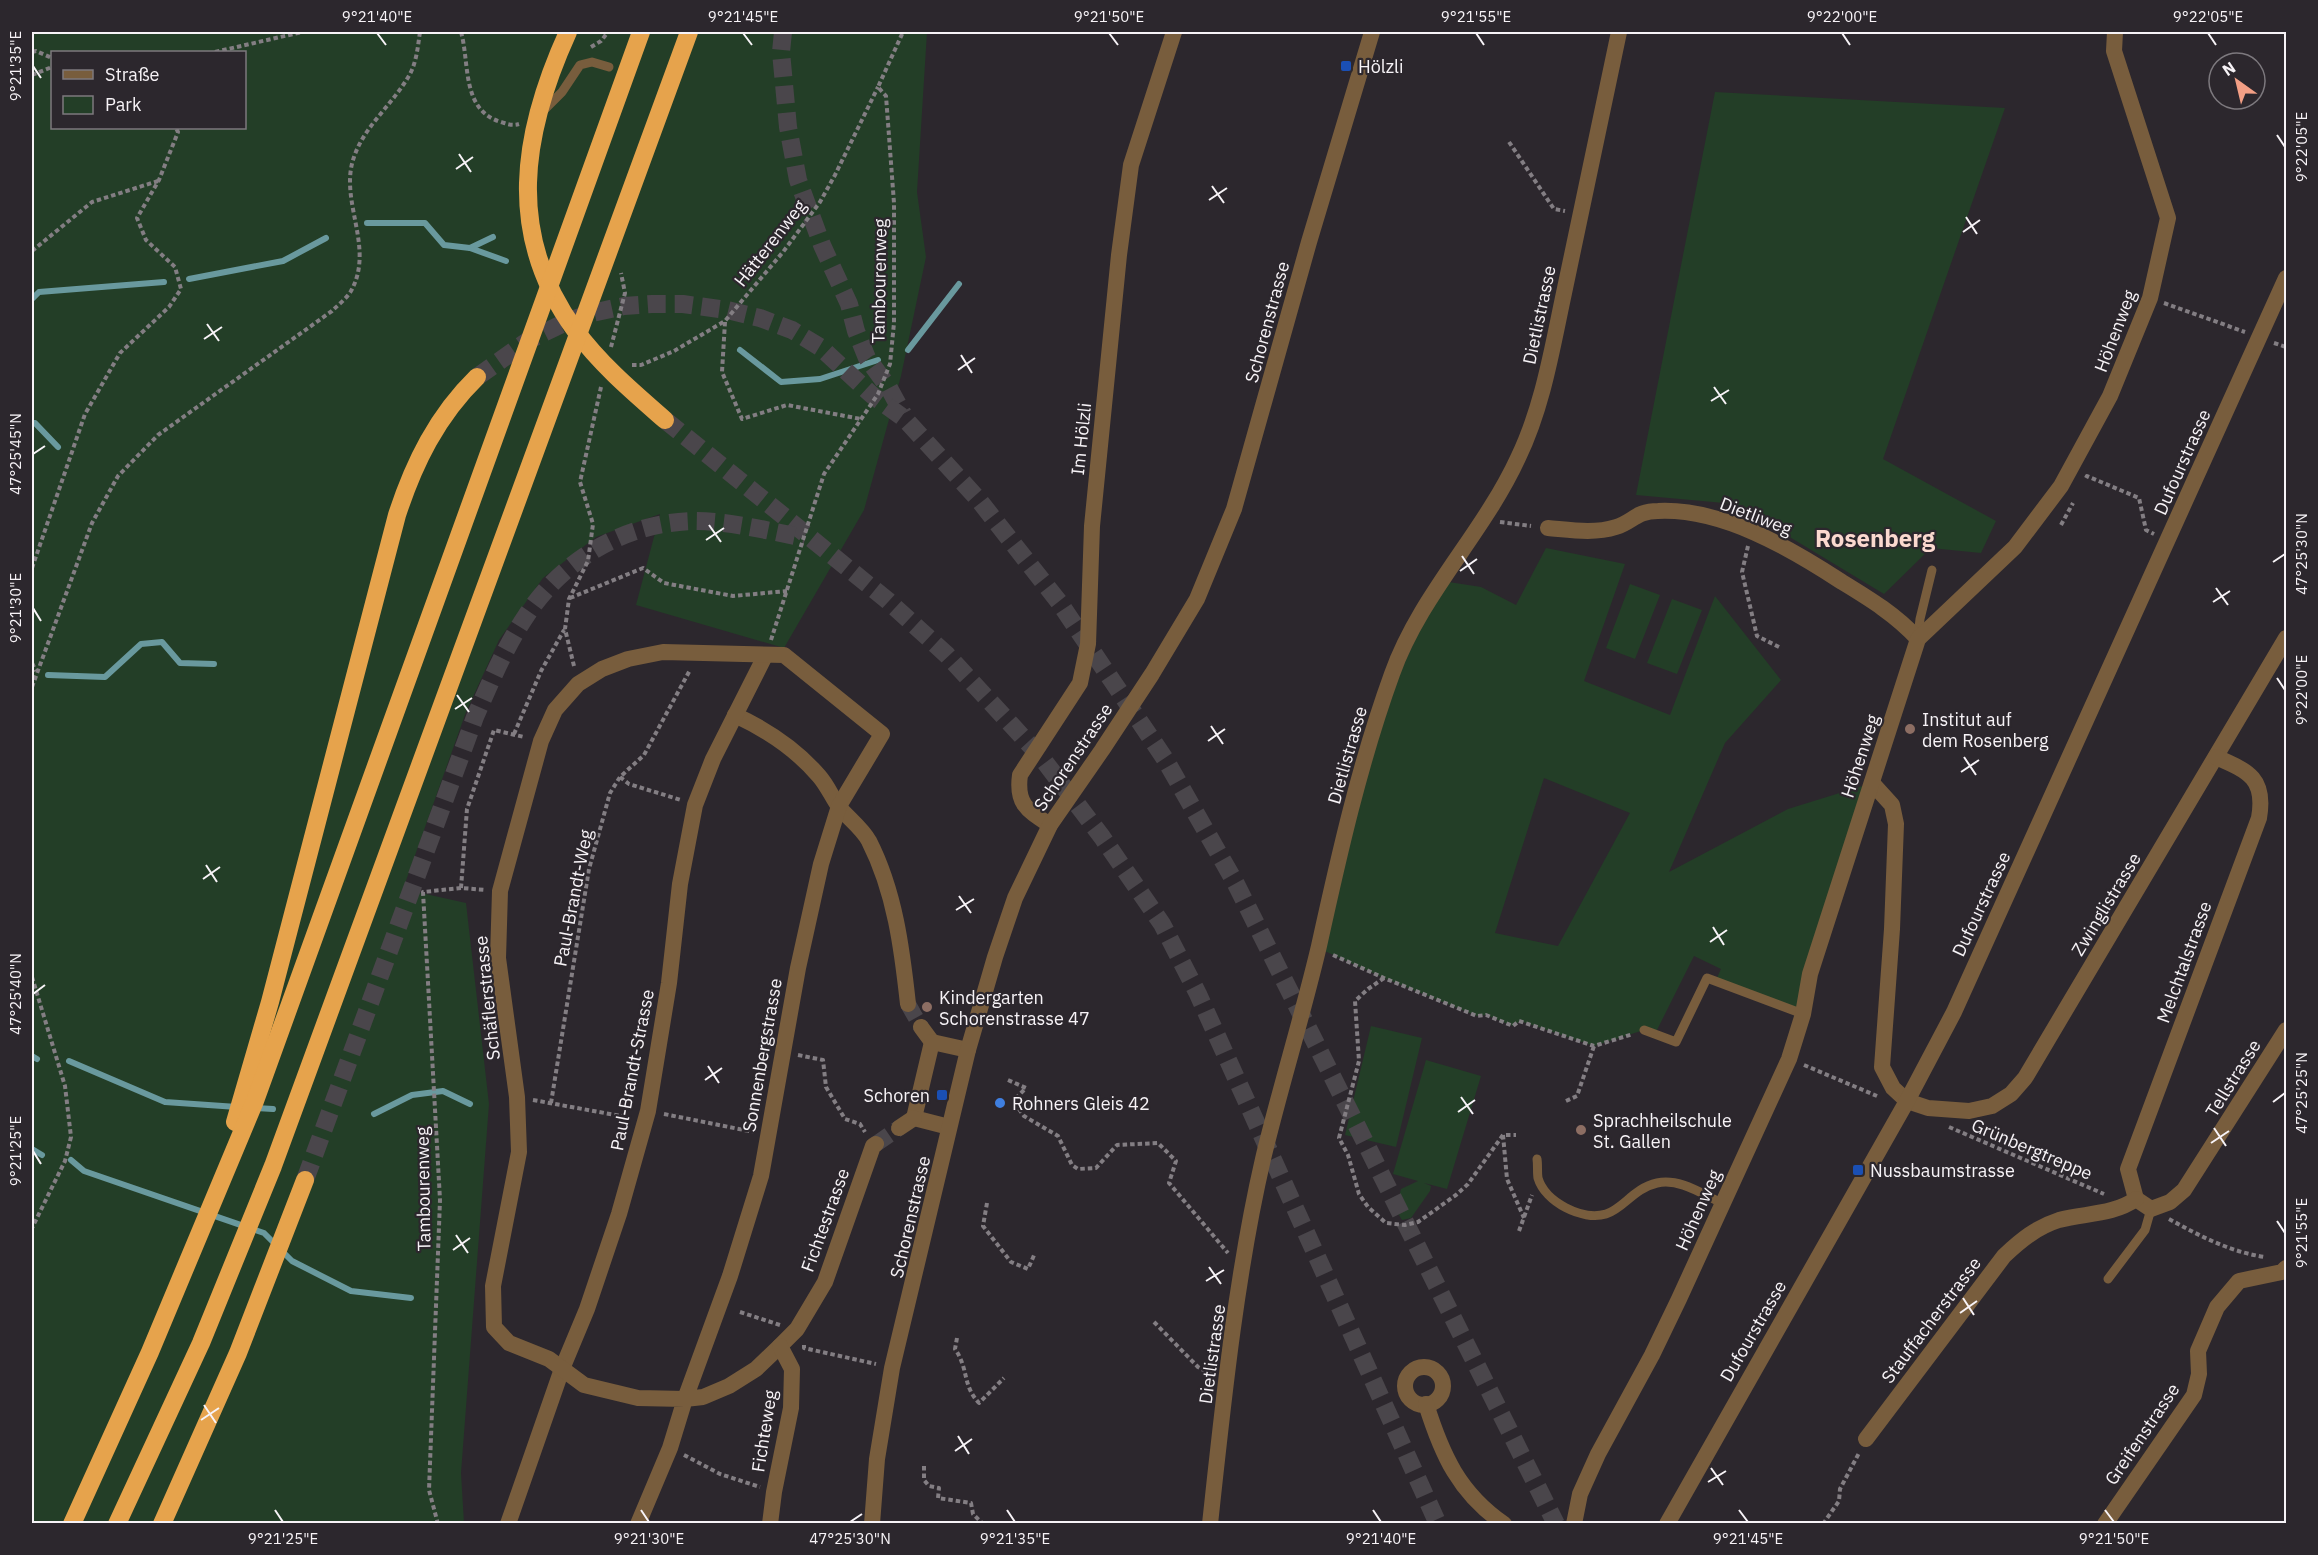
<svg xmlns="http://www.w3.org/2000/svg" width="2318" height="1555" font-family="'IBM Plex Sans',sans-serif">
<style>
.green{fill:#233e27;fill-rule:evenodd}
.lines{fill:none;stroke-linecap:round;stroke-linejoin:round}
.stream{stroke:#69999e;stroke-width:6}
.minor-tunnel{stroke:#4a464b;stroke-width:16;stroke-dasharray:16 8;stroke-linecap:butt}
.motorway-tunnel{stroke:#4a464b;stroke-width:18;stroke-dasharray:18 9;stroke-linecap:butt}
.path{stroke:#837e83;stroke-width:4;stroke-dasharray:4.5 3;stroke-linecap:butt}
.service{stroke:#785d3d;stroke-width:9}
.minor{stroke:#785d3d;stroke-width:16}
.motorway{stroke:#e6a34c;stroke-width:18}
.ticks{fill:none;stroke:#f7f3f7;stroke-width:2}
.transit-dot{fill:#1a4fb4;stroke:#2c272d;stroke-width:2}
.education-dot{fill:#8d6e63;stroke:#2c272d;stroke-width:2}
.shop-dot{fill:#3f7fe0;stroke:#2c272d;stroke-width:2}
.labels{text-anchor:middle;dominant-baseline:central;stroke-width:4.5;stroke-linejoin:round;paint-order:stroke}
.poi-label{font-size:18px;fill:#f7f3f7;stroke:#2c272d;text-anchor:start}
.street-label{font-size:18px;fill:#f7f3f7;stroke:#2c272d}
.district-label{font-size:24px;font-weight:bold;fill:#fbd9cf;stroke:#2c272d}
.neatline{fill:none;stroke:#f7f3f7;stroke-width:2}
.ticks-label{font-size:15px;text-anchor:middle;fill:#f7f3f7}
</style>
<rect width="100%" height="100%" fill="#2c272d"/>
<g class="green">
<path d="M32,32h895l-10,160 9,65 -25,119 -37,134 -80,138 -148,-43 24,-91 -64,23 -53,41 -44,62 -33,72 -63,177 63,14 23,201 -28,369 3,50h-432zM52,52h192v76h-192z"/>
<polygon points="1715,92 2005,108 1883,459 1996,521 1981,553 1931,548 1884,594 1735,504 1636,495"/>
<path d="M1546,548l79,16 -41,117 86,34 45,-119 66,84 -56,63 -56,129 119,-63 84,-26 -69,231 -88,-32 6,-13 -27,-13 -39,78 -11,-4 -50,16 -74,-25 -7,5 -27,-11 -9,1 -93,-38 -66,-30 54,-214 70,-153 39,6 35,18zM1544,778l86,35 -72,133 -63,-13z"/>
<polygon points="1630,584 1660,595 1635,659 1606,648"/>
<polygon points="1672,599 1702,610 1677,674 1647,663"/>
<polygon points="1371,1026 1422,1038 1396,1147 1345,1135"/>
<polygon points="1426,1060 1481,1076 1447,1189 1424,1183 1431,1186 1430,1191 1411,1218 1402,1220 1396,1210 1401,1189 1418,1181 1393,1174"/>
</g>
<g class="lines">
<g class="stream">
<polyline points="367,223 425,223 444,245 470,248 493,237"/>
<polyline points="470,248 506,261"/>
<polyline points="189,279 283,261 326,238"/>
<polyline points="32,299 39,292 164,282"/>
<polyline points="740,350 781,382 820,379 878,360"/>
<polyline points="908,350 959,284"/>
<polyline points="32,423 35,423 58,447"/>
<polyline points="48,675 105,677 141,644 162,642 180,663 214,664"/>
<polyline points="32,1056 37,1059"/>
<polyline points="69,1061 165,1102 237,1107"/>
<polyline points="256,1108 273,1109"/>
<polyline points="374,1114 412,1095 443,1091 470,1104"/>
<polyline points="32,1149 42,1155"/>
<polyline points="71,1160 84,1171 264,1233 292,1261 351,1291 411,1298"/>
</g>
<g class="minor-tunnel">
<polyline points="908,1004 921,1027"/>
<polyline points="876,1144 899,1128"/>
</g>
<g class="motorway-tunnel">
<polyline points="783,32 781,52 788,127 798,180 822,245 849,304 856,331 867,358 889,388 903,414"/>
<polyline points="477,377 529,340 566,322 592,313 624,306 652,304 683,304 727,310 760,318 792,330 820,347 872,395 905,419 978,499 1059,602 1165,759 1236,884 1556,1524"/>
<polyline points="665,420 887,600 947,655 1041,757 1102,837 1162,924 1198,994 1438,1524"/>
<path d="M305,1180l170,-463c15,-34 30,-70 51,-101 37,-57 99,-93 167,-95 37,0 76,10 112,17"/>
</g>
<g class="path">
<path d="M461,32c9,32 0,78 40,90 6,2 11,4 18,2"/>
<polyline points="591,47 601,41 608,32"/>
<polyline points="32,52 36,51 52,58"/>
<polyline points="215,52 302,32"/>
<polyline points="32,75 52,67"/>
<polyline points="1509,142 1554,209 1565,211"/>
<polyline points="32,251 92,202 158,181"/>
<polyline points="2164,303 2245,332"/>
<polyline points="725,322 722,372 742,419 787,405 861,419"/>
<polyline points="2274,343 2286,347"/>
<polyline points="611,347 625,293 621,273"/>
<polyline points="632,365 641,365 674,351 725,321 783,252 820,202 835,175 878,87"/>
<polyline points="2086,478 2087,476 2139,498 2146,530 2154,534"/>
<polyline points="1500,522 1531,526"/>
<polyline points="2061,525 2073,503"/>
<polyline points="1748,546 1742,572 1757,636 1781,648"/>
<polyline points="32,568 85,414 120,353 169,307 181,289 175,267 146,240 137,218 159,180 178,132 176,128"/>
<polyline points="570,598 643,568 664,583 733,596 787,591"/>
<polyline points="771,640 824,474 878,394 890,364 894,323 894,203 886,96 878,87 903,32"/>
<polyline points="32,663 36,671"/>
<polyline points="574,666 565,629 569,599 588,561 593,524 580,482 601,387"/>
<path d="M32,687l60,-164 26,-47 40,-41 174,-124c6,-6 15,-13 19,-20 24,-43 -11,-88 2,-131 10,-34 42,-57 58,-88 6,-13 7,-27 9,-40"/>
<polyline points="514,734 541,671 564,630"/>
<polyline points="620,777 629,784 681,800"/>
<polyline points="461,888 467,809 494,730 524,737"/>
<polyline points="1333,955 1384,978 1477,1016 1486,1015 1513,1026 1519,1021 1594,1046 1633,1034"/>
<polyline points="32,977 65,1086 71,1137 65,1161 32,1228"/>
<polyline points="1384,978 1368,989 1355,1001 1359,1061 1339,1138 1348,1155 1359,1194 1368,1207 1386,1223 1405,1225 1418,1222 1456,1195 1468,1184 1503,1135 1516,1135"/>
<polyline points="798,1055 823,1060 826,1087 845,1119 860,1124 865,1132"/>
<polyline points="1804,1065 1877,1096"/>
<polyline points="1008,1080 1026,1088 1018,1096 1016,1105 1024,1116 1058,1136 1072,1165 1078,1169 1096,1168 1117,1145 1158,1143 1176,1161 1169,1183 1228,1253"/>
<polyline points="533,1100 621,1116 628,1115"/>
<polyline points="1566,1101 1577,1096 1594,1046"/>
<polyline points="551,1103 589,869 610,793 620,777 644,755 690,670"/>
<polyline points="664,1114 754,1132"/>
<polyline points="1949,1127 2104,1194"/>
<polyline points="1503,1135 1507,1179 1524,1218"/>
<polyline points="987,1203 983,1226 1011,1262 1028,1269 1035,1253"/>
<path d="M2169,1219c31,17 61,33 96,38"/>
<polyline points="1519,1231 1532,1195"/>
<polyline points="740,1312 780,1325"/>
<polyline points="1154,1322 1198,1367 1211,1374"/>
<path d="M957,1338l-2,11c14,20 7,36 24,54l25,-25"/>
<polyline points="804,1345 804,1348 876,1364"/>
<polyline points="684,1455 720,1474 760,1487"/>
<polyline points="924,1466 924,1480 929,1486 939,1488 938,1498 971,1503 973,1514 983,1524"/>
<polyline points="438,1524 429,1490 440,1200 423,892 461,888 485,890"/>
<polyline points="1823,1524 1839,1501 1840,1489 1859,1453"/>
</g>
<g class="service">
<polyline points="544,110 562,92 580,65 592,62 609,67"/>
<polyline points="1918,637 1920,619 1932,570"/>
<polyline points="1644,1030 1676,1042 1707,978 1803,1014"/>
<path d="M1537,1159c1,6 0,13 1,19 7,24 44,43 68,36 17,-5 28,-26 51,-31 23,-5 45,11 65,20"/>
<polyline points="2108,1279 2145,1230 2151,1209"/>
</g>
<g class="minor">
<path d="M1548,528c23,2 46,6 68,-1 17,-5 20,-16 42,-16 64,-3 132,37 184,71 28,17 54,33 76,57"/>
<path d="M735,715c32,15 61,34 84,61 8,9 13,21 20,31 9,11 23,21 30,34 26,51 33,108 39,163"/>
<polyline points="1872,783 1892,805 1896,824 1892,929 1882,1067 1893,1088 1907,1101 1928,1108 1969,1111 1992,1106 2011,1094 2025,1078 2286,638"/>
<path d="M1050,825c-23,-15 -34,-21 -30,-50l60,-92 8,-39 4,-118 27,-271 12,-90 43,-133"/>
<polyline points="921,1027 932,1042"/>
<polyline points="949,1127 914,1118 932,1042 968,1050"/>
<polyline points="899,1128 914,1118"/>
<path d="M2136,1199l-8,-30 131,-351c7,-40 -11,-47 -43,-61"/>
<polyline points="2136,1199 2151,1209 2170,1202 2184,1190 2286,1030"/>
<circle cx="1424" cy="1386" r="19"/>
<path d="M1426,1404c16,51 33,89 78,120"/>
<path d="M1866,1439l138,-183c17,-16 33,-29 55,-36 27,-7 54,-5 77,-21"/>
<polyline points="508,1524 562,1369 587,1309 619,1214 648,1111 669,983 680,884 695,805 713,759 765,656"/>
<polyline points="638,1524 670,1448 685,1399 730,1276 761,1176 798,968 821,864 839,806 882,734 784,655 663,652 628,659 602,669 578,684 555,710 541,741 500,891 498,958 517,1097 519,1152 493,1286 494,1327 509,1343 549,1359 584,1385 638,1398 685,1399 703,1397 729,1386 756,1369 780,1346 797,1329 825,1282 873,1146 876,1144"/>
<polyline points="770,1524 774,1492 791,1408 792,1369 780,1346"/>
<polyline points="872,1524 877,1459 892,1368 968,1050 995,957 1015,898 1050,825 1102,750 1152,674 1197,599 1234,509 1309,242 1372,32"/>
<path d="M1210,1524c13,-120 26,-248 53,-365 17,-71 39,-141 56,-213 20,-91 41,-184 73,-272 28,-79 91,-140 126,-216 25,-52 34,-109 46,-165 19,-87 37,-174 55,-261"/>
<polyline points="1574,1524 1580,1494 1598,1454 1652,1355 1679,1299 1789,1059 1803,1014 1810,974 1918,639 2015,547 2061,486 2110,396 2150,298 2168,218 2114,51 2115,32"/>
<polyline points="1667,1524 1907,1101 1954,1012 2286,278"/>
<polyline points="2105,1524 2194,1395 2199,1374 2198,1351 2217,1307 2239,1281 2282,1272 2286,1268"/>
</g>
<g class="motorway">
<path d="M568,32c-46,101 -63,202 7,298 26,35 58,62 90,90"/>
<path d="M235,1122l35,-120 127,-487c17,-52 40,-99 80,-138"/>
<polyline points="72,1524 150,1352 255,1101 641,32"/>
<polyline points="117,1524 201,1343 273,1166 689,32"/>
<polyline points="162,1524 238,1353 305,1180"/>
</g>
</g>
<path class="ticks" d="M377,33l9,12M743,33l9,12M1109,33l9,12M1476,33l8,12M1842,33l8,12M2208,33l8,12M33,66l8,12M2277,135l8,12M459,154l12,18M456,169l17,-12M1212,186l12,17M1209,200l18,-12M1966,217l11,17M1963,232l17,-12M207,324l12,17M204,339l18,-12M961,355l11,18M958,370l17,-12M1714,387l12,17M1711,401l18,-11M33,454l12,-8M709,525l12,17M706,540l18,-12M1462,556l12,18M2273,562l12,-8M1460,571l17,-12M2216,588l12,17M2213,602l17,-11M33,608l8,13M2277,678l8,12M457,695l12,17M455,709l17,-11M1211,726l12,18M1208,741l17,-12M1964,757l12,18M1961,772l18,-12M206,865l11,17M203,879l17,-12M959,896l12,17M956,910l18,-11M1713,927l11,18M1710,942l17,-12M33,994l12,-9M708,1066l11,17M705,1080l17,-12M1461,1097l12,17M2273,1102l12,-9M1458,1112l17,-12M2214,1128l12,18M2211,1143l18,-12M33,1151l8,13M2277,1221l8,12M456,1235l12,18M453,1250l17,-12M1209,1267l12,17M1206,1281l18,-11M1963,1298l11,17M1960,1313l17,-12M204,1405l12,18M201,1420l18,-12M958,1436l11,18M955,1451l17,-12M1711,1468l12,17M1708,1482l18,-11M275,1510l8,12M641,1510l8,12M1007,1510l8,12M1373,1510l8,12M1739,1510l9,12M2105,1510l9,12M850,1522l12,-8"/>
<g class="transit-dot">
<rect x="1340" y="60" width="12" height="12" rx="3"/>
<rect x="936" y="1089" width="12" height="12" rx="3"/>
<rect x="1852" y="1164" width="12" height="12" rx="3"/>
</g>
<g class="education-dot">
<circle cx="1910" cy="729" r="6"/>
<circle cx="927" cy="1007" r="6"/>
<circle cx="1581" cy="1130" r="6"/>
</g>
<circle class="shop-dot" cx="1000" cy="1103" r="6"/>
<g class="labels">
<g class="poi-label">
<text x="1358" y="66">Hölzli</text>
<text x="1922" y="719">Institut auf<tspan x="1922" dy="21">dem Rosenberg</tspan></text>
<text x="939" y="997">Kindergarten<tspan x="939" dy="21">Schorenstrasse 47</tspan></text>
<text x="930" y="1095" text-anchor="end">Schoren</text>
<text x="1012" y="1103">Rohners Gleis 42</text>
<text x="1593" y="1120">Sprachheilschule<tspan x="1593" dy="21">St. Gallen</tspan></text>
<text x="1870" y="1170">Nussbaumstrasse</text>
</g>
<g class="street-label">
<text transform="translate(770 243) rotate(-52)">Hätterenweg</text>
<text transform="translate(879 281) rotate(-89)">Tambourenweg</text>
<text transform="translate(1539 315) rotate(-78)">Dietlistrasse</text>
<text transform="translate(1267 322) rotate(-75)">Schorenstrasse</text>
<text transform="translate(2115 331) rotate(-69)">Höhenweg</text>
<text transform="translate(1081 439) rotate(-84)">Im Hölzli</text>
<text transform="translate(2182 462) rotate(-66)">Dufourstrasse</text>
<text transform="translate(1756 516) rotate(21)">Dietliweg</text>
<text transform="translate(1347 755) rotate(-74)">Dietlistrasse</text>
<text transform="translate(1860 756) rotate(-72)">Höhenweg</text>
<text transform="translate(1073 757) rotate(-56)">Schorenstrasse</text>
<text transform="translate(573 898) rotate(-79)">Paul-Brandt-Weg</text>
<text transform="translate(1981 904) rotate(-65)">Dufourstrasse</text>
<text transform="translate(2106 904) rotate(-59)">Zwinglistrasse</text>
<text transform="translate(2184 962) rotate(-70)">Melchtalstrasse</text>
<text transform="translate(487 998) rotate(-96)">Schäflerstrasse</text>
<text transform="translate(762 1055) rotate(-80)">Sonnenbergstrasse</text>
<text transform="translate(632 1070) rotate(-79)">Paul-Brandt-Strasse</text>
<text transform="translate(2233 1078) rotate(-58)">Tellstrasse</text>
<text transform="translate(2032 1149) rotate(23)">Grünbergtreppe</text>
<text transform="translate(423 1189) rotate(-91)">Tambourenweg</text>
<text transform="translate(1698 1210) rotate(-66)">Höhenweg</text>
<text transform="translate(910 1217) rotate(-77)">Schorenstrasse</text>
<text transform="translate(825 1220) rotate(-70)">Fichtestrasse</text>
<text transform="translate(1931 1320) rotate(-53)">Stauffacherstrasse</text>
<text transform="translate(1753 1331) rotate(-60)">Dufourstrasse</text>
<text transform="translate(1212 1354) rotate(-82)">Dietlistrasse</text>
<text transform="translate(764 1431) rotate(-81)">Fichteweg</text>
<text transform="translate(2142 1434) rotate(-56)">Greifenstrasse</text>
</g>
<g class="district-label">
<text x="1875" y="538">Rosenberg</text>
</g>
</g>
<rect width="2318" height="1555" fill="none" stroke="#2c272d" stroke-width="66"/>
<rect x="51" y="51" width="195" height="78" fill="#2c272d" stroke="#7d797e" stroke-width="1.5"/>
<rect x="63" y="70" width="30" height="9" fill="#785d3d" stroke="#7d797e" stroke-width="1.5"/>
<text x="105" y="81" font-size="18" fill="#f7f3f7">Straße</text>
<rect x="63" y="96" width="30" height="18" fill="#233e27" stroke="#7d797e" stroke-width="1.5"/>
<text x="105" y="111" font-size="18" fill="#f7f3f7">Park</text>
<g transform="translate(2237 81) rotate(326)"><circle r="28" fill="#2c272d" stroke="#7d797e" stroke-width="1.5"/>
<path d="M0-4.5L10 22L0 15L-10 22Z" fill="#f39f85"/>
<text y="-9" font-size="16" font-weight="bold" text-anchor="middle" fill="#f7f3f7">N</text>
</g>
<rect x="33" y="33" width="2252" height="1489" class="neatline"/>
<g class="ticks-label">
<text x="377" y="22">9°21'40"E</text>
<text x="743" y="22">9°21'45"E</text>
<text x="1109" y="22">9°21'50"E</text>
<text x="1476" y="22">9°21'55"E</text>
<text x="1842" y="22">9°22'00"E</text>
<text x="2208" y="22">9°22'05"E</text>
<text transform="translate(16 66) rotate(-90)" y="5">9°21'35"E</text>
<text transform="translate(2302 147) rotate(-90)" y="5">9°22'05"E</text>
<text transform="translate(16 454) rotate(-90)" y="5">47°25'45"N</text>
<text transform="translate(2302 554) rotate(-90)" y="5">47°25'30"N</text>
<text transform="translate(16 608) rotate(-90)" y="5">9°21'30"E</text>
<text transform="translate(2302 690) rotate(-90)" y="5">9°22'00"E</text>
<text transform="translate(16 994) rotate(-90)" y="5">47°25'40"N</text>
<text transform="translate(2302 1093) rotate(-90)" y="5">47°25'25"N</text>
<text transform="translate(16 1151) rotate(-90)" y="5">9°21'25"E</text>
<text transform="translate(2302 1233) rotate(-90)" y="5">9°21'55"E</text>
<text x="283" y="1544">9°21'25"E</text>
<text x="649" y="1544">9°21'30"E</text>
<text x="850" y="1544">47°25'30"N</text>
<text x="1015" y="1544">9°21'35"E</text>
<text x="1381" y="1544">9°21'40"E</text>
<text x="1748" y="1544">9°21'45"E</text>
<text x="2114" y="1544">9°21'50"E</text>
</g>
</svg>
